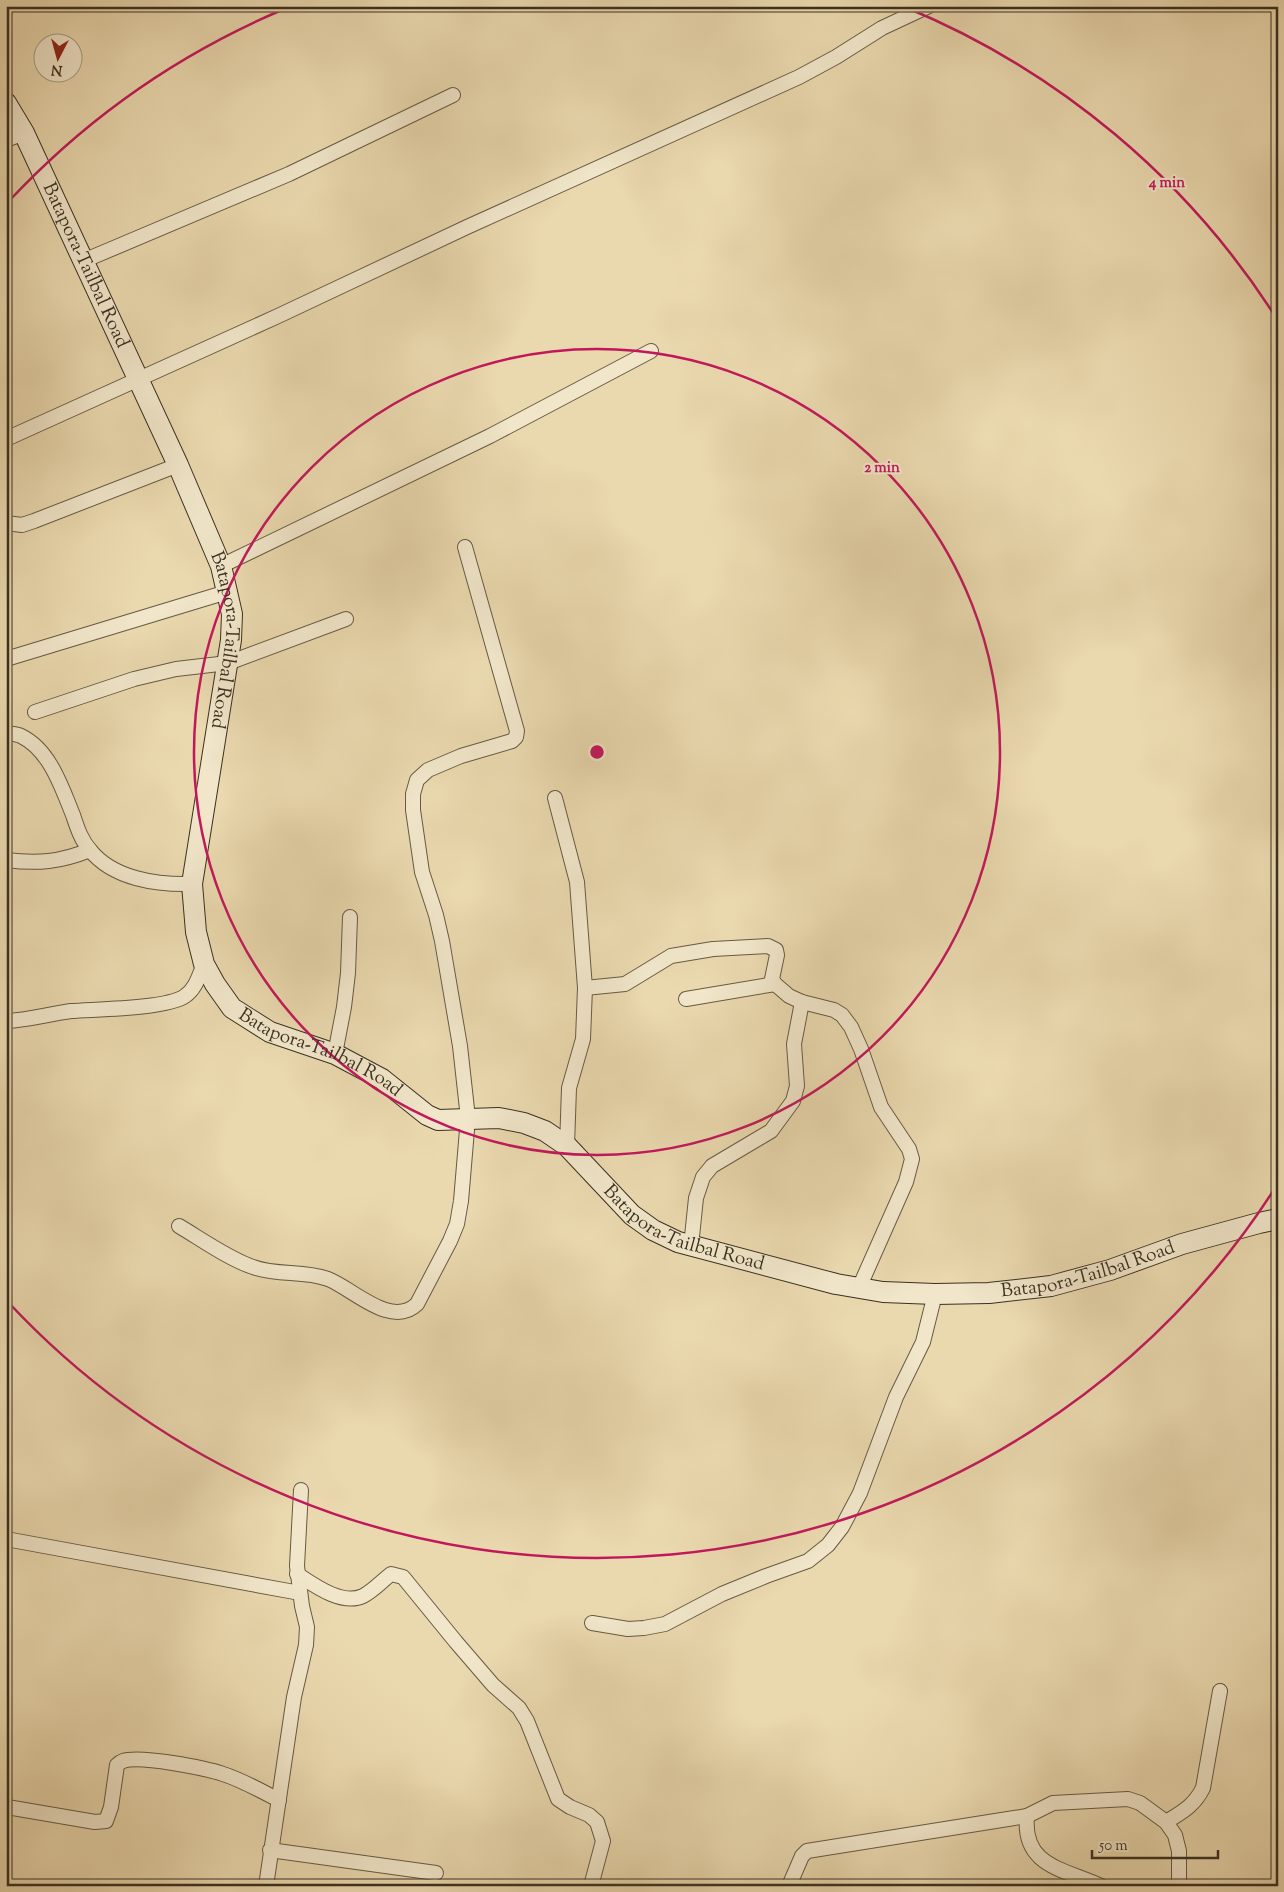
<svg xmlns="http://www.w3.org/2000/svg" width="1284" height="1892" font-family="'Sorts Mill Goudy',serif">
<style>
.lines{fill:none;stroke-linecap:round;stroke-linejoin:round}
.street-casing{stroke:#675a44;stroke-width:16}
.secondary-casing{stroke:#3b3021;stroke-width:22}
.street{stroke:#f1e6ca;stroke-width:14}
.secondary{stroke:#f1e6ca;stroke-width:20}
.ring{fill:none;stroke:#c2185b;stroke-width:2.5}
.labels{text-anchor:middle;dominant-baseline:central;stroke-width:4;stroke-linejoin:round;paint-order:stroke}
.street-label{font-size:19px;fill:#3b3021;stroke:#f1e6ca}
.centre{fill:#c2185b;stroke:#f1e6ca;stroke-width:2.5}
.ring-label{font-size:15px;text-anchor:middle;font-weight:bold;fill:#c2185b;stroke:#f1e6ca;stroke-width:4;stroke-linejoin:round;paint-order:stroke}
</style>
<rect width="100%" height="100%" fill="#ead8ae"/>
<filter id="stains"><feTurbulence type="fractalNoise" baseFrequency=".004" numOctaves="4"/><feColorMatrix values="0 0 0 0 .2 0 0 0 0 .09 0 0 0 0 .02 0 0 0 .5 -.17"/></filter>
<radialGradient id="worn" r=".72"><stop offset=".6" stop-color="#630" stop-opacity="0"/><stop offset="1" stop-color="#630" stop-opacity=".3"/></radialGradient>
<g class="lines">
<defs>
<g id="street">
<polyline points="6,140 24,133"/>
<polyline points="83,261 289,174 453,95"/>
<polyline points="6,439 278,316 467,227 799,77 836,57 882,28 929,6"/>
<polyline points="6,523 22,525 34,521 178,465"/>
<polyline points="221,566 490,436 651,351"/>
<polyline points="6,659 227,592"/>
<polyline points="35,712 134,679 176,669 228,663 346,619"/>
<path d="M6,733c5,1 11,1 15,3 29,14 41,52 52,79 4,12 8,25 17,35 23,29 67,35 102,34"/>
<polyline points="555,798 577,882 585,988 583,1039 569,1088 567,1146"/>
<path d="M6,860c32,4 54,2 84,-10"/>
<polyline points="585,988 625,984 671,956 713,949 768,946 776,950 777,955 772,979 775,984 789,996 802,1002 834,1010 842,1015 851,1027 861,1049 881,1107 909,1149 912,1159 906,1182 859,1288"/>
<polyline points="686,999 775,984"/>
<path d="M6,1021c22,-1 43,-7 65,-10 26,-2 95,-2 114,-15 11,-7 14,-21 19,-32"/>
<polyline points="335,1054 344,1007 348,973 350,917"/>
<path d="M179,1226c22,13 50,33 74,41 24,9 51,3 75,12 24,9 63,50 89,25l33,-63 7,-17 4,-23 7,-83 -8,-72 -18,-105 -6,-26 -14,-43 -9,-62v-16l4,-14 11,-10 33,-14 51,-15 4,-4 1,-6 -52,-184"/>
<polyline points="691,1246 696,1198 703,1177 712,1166 771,1131 793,1101 797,1086 794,1044 802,1002"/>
<polyline points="6,1539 300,1593"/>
<path d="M297,1574c17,11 45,32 66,22 10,-5 19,-15 28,-22l12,3 53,65 37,43 26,23 8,13 31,78 12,8 19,8 8,7 6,19 -12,45"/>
<polyline points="592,1623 628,1629 644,1628 665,1624 722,1594 766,1576 808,1561 828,1545 842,1527 860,1493 896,1397 923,1342 935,1294"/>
<path d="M7,1807l88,15 11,-1 5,-14 6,-42c2,-2 3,-3 6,-4 17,-6 82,7 100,13 19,6 38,17 56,26"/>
<path d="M1027,1816c-5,51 38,53 74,70"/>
<path d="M1166,1822c16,-10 28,-16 37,-34l17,-97"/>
<polyline points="270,1850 436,1873"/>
<polyline points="266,1886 294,1697 306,1645 307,1627 302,1606 297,1566 301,1490"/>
<polyline points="789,1886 802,1856 807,1851 1008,1819 1027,1816 1053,1803 1128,1799 1140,1803 1166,1822 1175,1835 1179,1851 1179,1886"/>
</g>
<g id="secondary">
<path id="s1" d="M6,103l18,30 154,332 43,101 11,48 -1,26 -39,244 4,48 8,32 11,20 17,24 38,24 65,22 47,25 45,36 11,5 61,-2 25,5 21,8 22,15 65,69 21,15 25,12 158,42 47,8 52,2 54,-1 62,-7 59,-16 72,-26 77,-21 19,-4"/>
</g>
</defs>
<use href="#street" class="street-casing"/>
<use href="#secondary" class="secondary-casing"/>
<use href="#street" class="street"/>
<use href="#secondary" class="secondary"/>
</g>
<g class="ring">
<circle cx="597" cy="752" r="403"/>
<path d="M1277 1185A806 806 0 0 1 8 1302M8 202A806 806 0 0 1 289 7M905 7A806 806 0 0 1 1277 319"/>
</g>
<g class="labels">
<g class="street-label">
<text stroke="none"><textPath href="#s1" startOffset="181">Batapora-Tailbal Road</textPath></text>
<text stroke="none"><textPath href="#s1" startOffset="586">Batapora-Tailbal Road</textPath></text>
<text stroke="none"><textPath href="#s1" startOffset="1066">Batapora-Tailbal Road</textPath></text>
<text stroke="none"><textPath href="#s1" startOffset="1486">Batapora-Tailbal Road</textPath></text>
<text stroke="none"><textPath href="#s1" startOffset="1906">Batapora-Tailbal Road</textPath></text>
</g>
</g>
<circle cx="597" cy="752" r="8" class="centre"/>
<g class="ring-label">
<text x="1167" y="187">4 min</text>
<text x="882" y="472">2 min</text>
</g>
<rect width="1284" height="1892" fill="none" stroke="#ead8ae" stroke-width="25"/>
<rect x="8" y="8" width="1269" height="1877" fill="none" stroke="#3b3021" stroke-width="2.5"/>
<rect x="12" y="12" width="1259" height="1867" fill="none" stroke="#3b3021"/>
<g transform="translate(58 58) rotate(186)"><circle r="24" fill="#f1e6ca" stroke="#a89d86"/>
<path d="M0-4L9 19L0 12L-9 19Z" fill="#8f2418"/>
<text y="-8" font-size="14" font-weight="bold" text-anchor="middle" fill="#3b3021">N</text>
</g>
<path d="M1092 1850v8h126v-8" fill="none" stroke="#3b3021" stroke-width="2.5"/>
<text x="1099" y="1850" font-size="15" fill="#3b3021" stroke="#f1e6ca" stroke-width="4" paint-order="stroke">50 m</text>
<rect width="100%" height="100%" filter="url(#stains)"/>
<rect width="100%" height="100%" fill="url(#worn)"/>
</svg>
